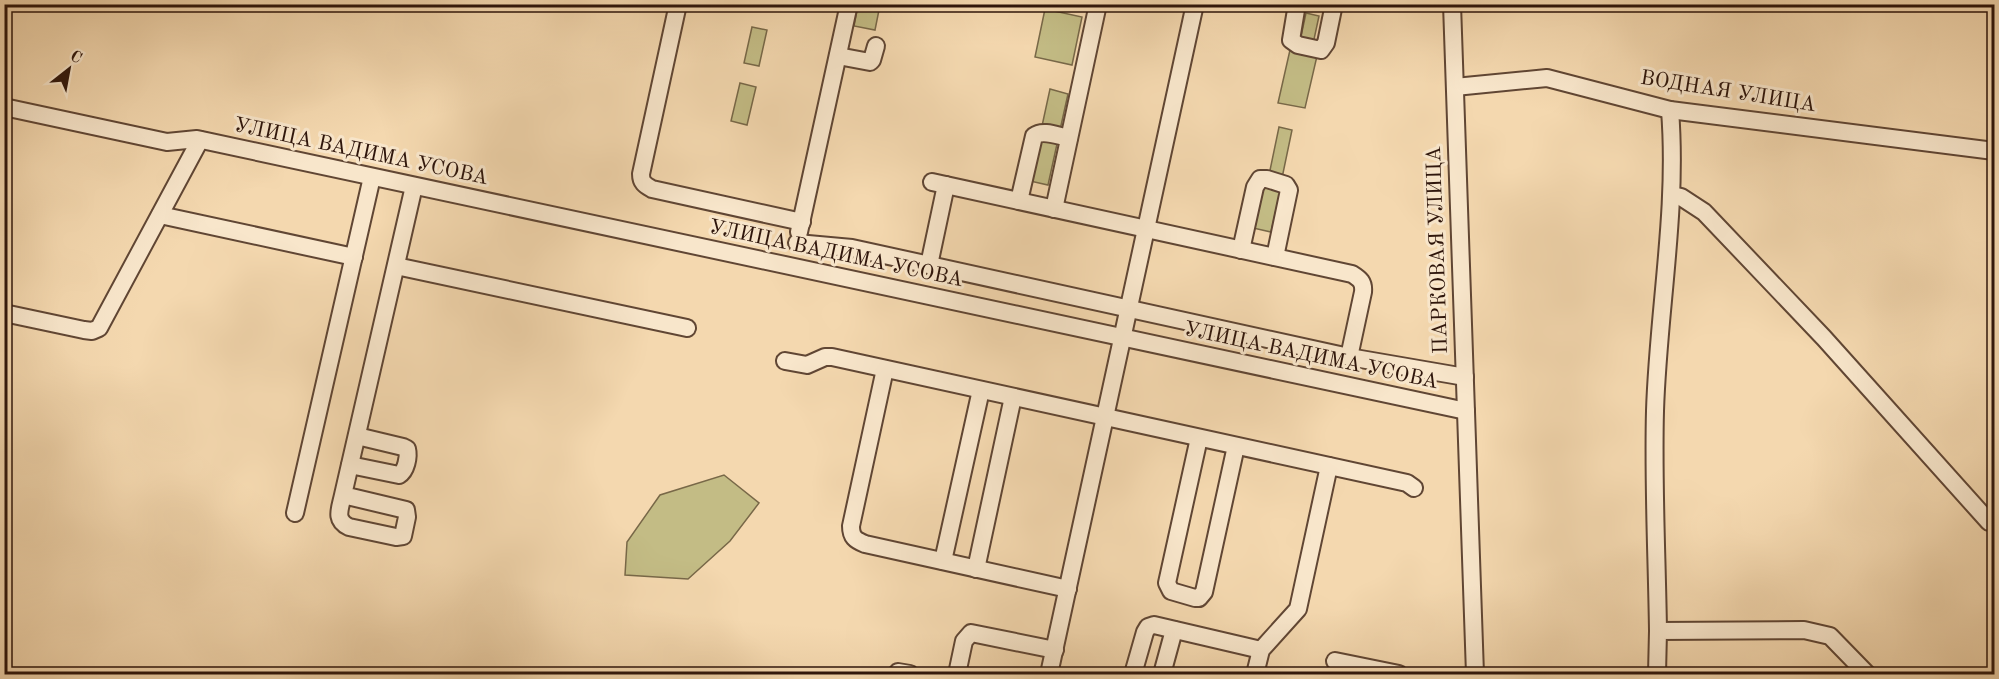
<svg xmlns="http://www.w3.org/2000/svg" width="1999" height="679" font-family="'Old Standard TT',serif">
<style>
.green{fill:#c3bc85;stroke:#786848;stroke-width:1.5}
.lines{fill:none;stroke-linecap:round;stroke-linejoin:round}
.minor-casing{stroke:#604634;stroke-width:20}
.minor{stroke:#f8e6cb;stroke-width:16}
.labels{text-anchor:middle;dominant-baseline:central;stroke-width:6;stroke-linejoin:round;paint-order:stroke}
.street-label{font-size:21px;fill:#2e150b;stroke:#f8e6cb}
</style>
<rect width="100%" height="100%" fill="#f4d8af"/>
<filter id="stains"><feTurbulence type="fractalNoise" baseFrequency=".00333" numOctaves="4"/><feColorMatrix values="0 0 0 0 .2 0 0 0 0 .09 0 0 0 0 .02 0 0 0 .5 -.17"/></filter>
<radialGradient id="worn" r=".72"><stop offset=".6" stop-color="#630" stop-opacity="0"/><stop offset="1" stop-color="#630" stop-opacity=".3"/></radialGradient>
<g class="green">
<polygon points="858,5 880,5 875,30 854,26"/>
<polygon points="1045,9 1082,17 1072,65 1035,57"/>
<polygon points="1306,13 1319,16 1313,44 1300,41"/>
<polygon points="752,27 767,30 759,66 744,63"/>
<polygon points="1290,50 1317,56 1305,108 1278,103"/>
<polygon points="740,83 756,87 747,125 731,121"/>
<polygon points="1050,89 1068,94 1060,130 1042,126"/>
<polygon points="1279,127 1292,130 1282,178 1269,175"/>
<polygon points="1039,140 1054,140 1057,144 1048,185 1030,181"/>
<polygon points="1267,185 1280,192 1271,232 1253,228 1262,188"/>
<polygon points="724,475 759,503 730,541 688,579 625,575 627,542 660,495"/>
</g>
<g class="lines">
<defs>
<g id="minor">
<path d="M678,4l-37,170c0,9 4,11 11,15l150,33"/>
<polyline points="1297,4 1291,40 1298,45 1321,50 1326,43 1334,4"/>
<polyline points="1452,4 1475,674"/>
<polyline points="838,56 870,62 872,60 876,46"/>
<polyline points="1455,87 1547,78 1670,110 1994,151"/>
<polyline points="4,107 167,142 197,139 1466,411"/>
<path d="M932,182l420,92c8,5 12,8 11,18l-14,65"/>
<polyline points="1672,195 1681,197 1704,212 1824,338 1989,522"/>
<path d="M1019,201l15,-65c9,-7 24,0 35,2"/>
<polyline points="1054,209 1098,4"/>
<polyline points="160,215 354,257"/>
<polyline points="799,232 849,4"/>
<polyline points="797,243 852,248 1349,357 1465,377"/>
<polyline points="1241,250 1255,187 1260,179 1267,179 1286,185 1289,190 1275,257"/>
<polyline points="929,265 946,185"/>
<polyline points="396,266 687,328"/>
<polyline points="4,313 84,330 92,331 99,328 200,140"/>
<polyline points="785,361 807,365 825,357 832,357 1407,483 1414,488"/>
<path d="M885,369l-34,157c0,11 4,14 14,18l203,45"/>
<polyline points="1199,438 1167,583 1171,591 1195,598 1199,598 1204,592 1236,446"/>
<path d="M350,465l49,10c7,-4 10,-18 8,-26l-4,-2 -46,-11"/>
<path d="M343,495l63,15 1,7 -4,19 -7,1 -47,-10c-15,-7 -9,-18 -6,-32l71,-309"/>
<polyline points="295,513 372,177"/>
<polyline points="943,561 981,390"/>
<polyline points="976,569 1013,397"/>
<path d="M1658,631c-1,-73 -5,-147 -3,-220 3,-100 23,-200 15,-301"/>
<polyline points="1335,661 1399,674"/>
<polyline points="898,672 910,674"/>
<polyline points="957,674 964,641 971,633 1055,650"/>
<polyline points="1049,674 1195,4"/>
<polyline points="1133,674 1145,632 1148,627 1154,625 1261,650"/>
<polyline points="1162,674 1174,630"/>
<polyline points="1255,674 1261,650 1298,609 1329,466"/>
<polyline points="1657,674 1658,631 1804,630 1830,636 1867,674"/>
</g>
</defs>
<use href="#minor" class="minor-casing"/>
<use href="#minor" class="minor"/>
</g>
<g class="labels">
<g class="street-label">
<text transform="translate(1728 92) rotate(9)">ВОДНАЯ УЛИЦА</text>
<text transform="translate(361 152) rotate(12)">УЛИЦА ВАДИМА УСОВА</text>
<text transform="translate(1438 250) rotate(-92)">ПАРКОВАЯ УЛИЦА</text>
<text transform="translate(836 254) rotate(12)">УЛИЦА ВАДИМА УСОВА</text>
<text transform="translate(1311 356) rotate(12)">УЛИЦА ВАДИМА УСОВА</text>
</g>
</g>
<rect width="1999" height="679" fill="none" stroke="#f4d8af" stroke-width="24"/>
<rect x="6" y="6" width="1987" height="667" fill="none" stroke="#2e150b" stroke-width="3"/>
<rect x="12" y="12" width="1975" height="655" fill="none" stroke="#2e150b" stroke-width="1.5"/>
<g transform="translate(69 69) rotate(31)" stroke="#f8e6cb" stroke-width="4.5" paint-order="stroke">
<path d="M0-4.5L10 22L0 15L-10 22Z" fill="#2e150b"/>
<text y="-9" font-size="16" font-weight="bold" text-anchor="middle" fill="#2e150b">С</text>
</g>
<rect width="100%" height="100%" filter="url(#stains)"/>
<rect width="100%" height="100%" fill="url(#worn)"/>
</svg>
